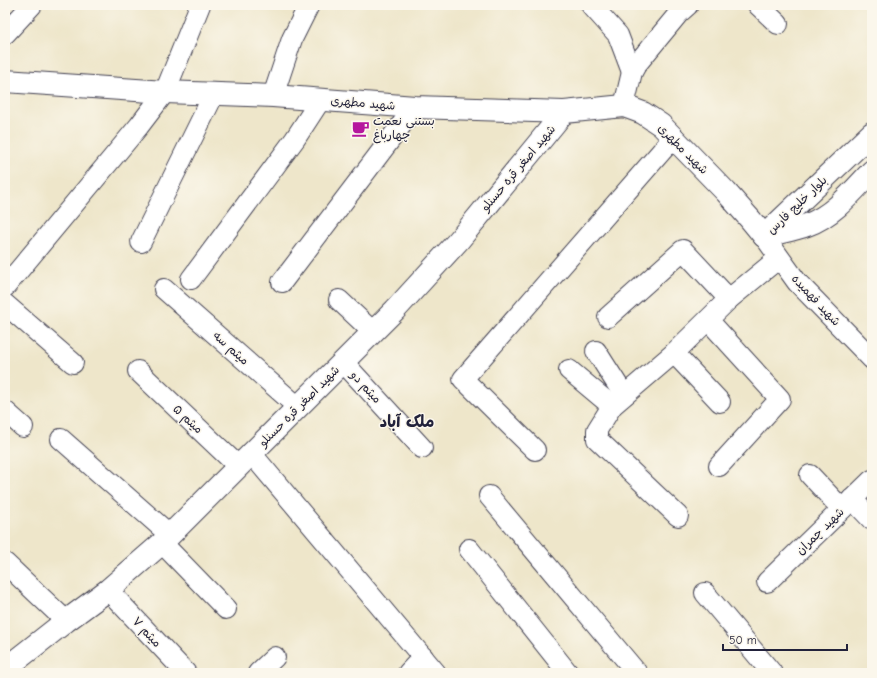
<svg xmlns="http://www.w3.org/2000/svg" width="877" height="678" font-family="'Comic Neue','Playpen Sans Arabic',sans-serif">
<style>
.lines{fill:none;stroke-linecap:round;stroke-linejoin:round}
.minor-casing{stroke:#413f50;stroke-width:22}
.tertiary-casing{stroke:#413f50;stroke-width:24}
.minor{stroke:#fff;stroke-width:20}
.tertiary{stroke:#fff;stroke-width:22}
.labels{text-anchor:middle;dominant-baseline:central;stroke-width:3;stroke-linejoin:round;paint-order:stroke}
.street-label{font-size:12px;fill:#22223b;stroke:#fbf7ec}
.poi-label{font-size:12px;fill:#22223b;stroke:#fbf7ec;text-anchor:start}
.district-label{font-size:16px;font-weight:bold;fill:#22223b;stroke:#fbf7ec}
</style>
<rect width="100%" height="100%" fill="#fbf7ec"/>
<filter id="ink" filterUnits="userSpaceOnUse"><feTurbulence type="fractalNoise" baseFrequency=".025" numOctaves="2"/><feDisplacementMap in="SourceGraphic" scale="8" xChannelSelector="R" yChannelSelector="G"/><feConvolveMatrix kernelMatrix="1 2 1 2 8 2 1 2 1" color-interpolation-filters="sRGB"/></filter>
<filter id="wash" filterUnits="userSpaceOnUse"><feTurbulence type="fractalNoise" baseFrequency=".012" numOctaves="4" result="noise"/><feDisplacementMap in="SourceGraphic" scale="16" xChannelSelector="R" yChannelSelector="G"/><feGaussianBlur stdDeviation="0.9" result="paint"/><feColorMatrix in="noise" values="0 0 0 0 0 0 0 0 0 0 0 0 0 0 0 0 0 1.4 0 .05"/><feComposite in="paint" operator="in"/></filter>
<g filter="url(#wash)">
<rect width="100%" height="100%" fill="#eee6ca"/>
</g>
<g filter="url(#ink)">
<g class="lines">
<defs>
<g id="minor">
<polyline points="591,5 618,35 632,72"/>
<polyline points="758,5 778,24"/>
<polyline points="5,34 32,5"/>
<polyline points="273,96 292,39 309,5"/>
<polyline points="624,106 632,72 636,65 679,13 688,5"/>
<polyline points="764,236 797,282 872,359"/>
<polyline points="141,242 214,94"/>
<polyline points="191,279 295,139 321,99"/>
<polyline points="282,282 415,107"/>
<polyline points="5,287 139,126 165,92 200,5"/>
<polyline points="164,289 298,407"/>
<polyline points="339,300 373,332"/>
<polyline points="5,304 73,363"/>
<polyline points="608,317 683,250 729,299"/>
<polyline points="708,320 780,399 719,466"/>
<polyline points="596,351 624,395"/>
<polyline points="674,353 720,402"/>
<polyline points="343,362 422,448"/>
<polyline points="569,370 612,406"/>
<polyline points="138,371 238,466"/>
<polyline points="5,411 23,427"/>
<polyline points="61,439 170,535"/>
<polyline points="535,450 463,379 674,137"/>
<polyline points="251,453 436,673"/>
<polyline points="810,475 842,509"/>
<polyline points="489,496 637,673"/>
<polyline points="852,499 872,520"/>
<polyline points="678,516 597,439 597,430 612,406 674,353 729,299 779,258"/>
<polyline points="162,543 226,609"/>
<polyline points="469,549 568,673"/>
<polyline points="5,563 66,621"/>
<polyline points="767,582 872,480"/>
<polyline points="108,590 186,673"/>
<polyline points="705,593 772,673"/>
<polyline points="258,673 275,657"/>
<polyline points="408,673 423,657"/>
</g>
<g id="tertiary">
<polyline points="5,81 165,92 273,96 415,107 564,112 624,106 643,113 661,125 726,192 750,219 764,236"/>
<polyline points="764,236 872,133"/>
<path d="M765,236c14,-4 29,-6 42,-11 27,-10 46,-34 65,-54"/>
<polyline points="5,669 66,621 108,590 162,543 395,310 459,240 564,112"/>
</g>
</defs>
<use href="#minor" class="minor-casing"/>
<use href="#tertiary" class="tertiary-casing"/>
<use href="#minor" class="minor"/>
<use href="#tertiary" class="tertiary"/>
</g>
</g>
<defs>
<symbol id="cafe-bare" viewBox="-9 -9 18 18"><path d="M-5.5-4.5H6V0H3Q3 3.5 0 3.5H-2.5Q-5.5 3.5-5.5 0ZM3-3.2v2h1.7v-2ZM-6 4.5H4V6H-6Z" fill="#b5179e" stroke="#fbf7ec" stroke-width="2.5" paint-order="stroke"/></symbol>
</defs>
<g fill-rule="evenodd">
<use href="#cafe-bare" x="348" y="116" width="25" height="25"/>
</g>
<g class="labels">
<g class="street-label">
<text transform="translate(363 103) rotate(5)">شهید مطهری</text>
<text transform="translate(683 149) rotate(45)">شهید مطهری</text>
<text transform="translate(518 168) rotate(-50)">شهید اصغر قره حسنلو</text>
<text transform="translate(797 205) rotate(-44)">بلوار خلیج فارس</text>
<text transform="translate(816 300) rotate(47)">شهید فهمیده</text>
<text transform="translate(231 348) rotate(42)">میثم سه</text>
<text transform="translate(366 387) rotate(47)">میثم دو</text>
<text transform="translate(299 406) rotate(-45)">شهید اصغر قره حسنلو</text>
<text transform="translate(188 419) rotate(43)">میثم ۵</text>
<text transform="translate(820 531) rotate(-44)">شهید چمران</text>
<text transform="translate(147 632) rotate(47)">میثم ۷</text>
</g>
<g class="poi-label">
<text x="373" y="121">بستنی نعمت<tspan x="373" dy="14">چهارباغ</tspan></text>
</g>
<g class="district-label">
<text x="407" y="422">ملک آباد</text>
</g>
</g>
<rect width="877" height="678" fill="none" stroke="#fbf7ec" stroke-width="20"/>
<path d="M723 644v6h124v-6" fill="none" stroke="#22223b" stroke-width="2"/>
<text x="729" y="644" font-size="12" fill="#22223b" stroke="#fbf7ec" stroke-width="3" paint-order="stroke">50 m</text>
</svg>
